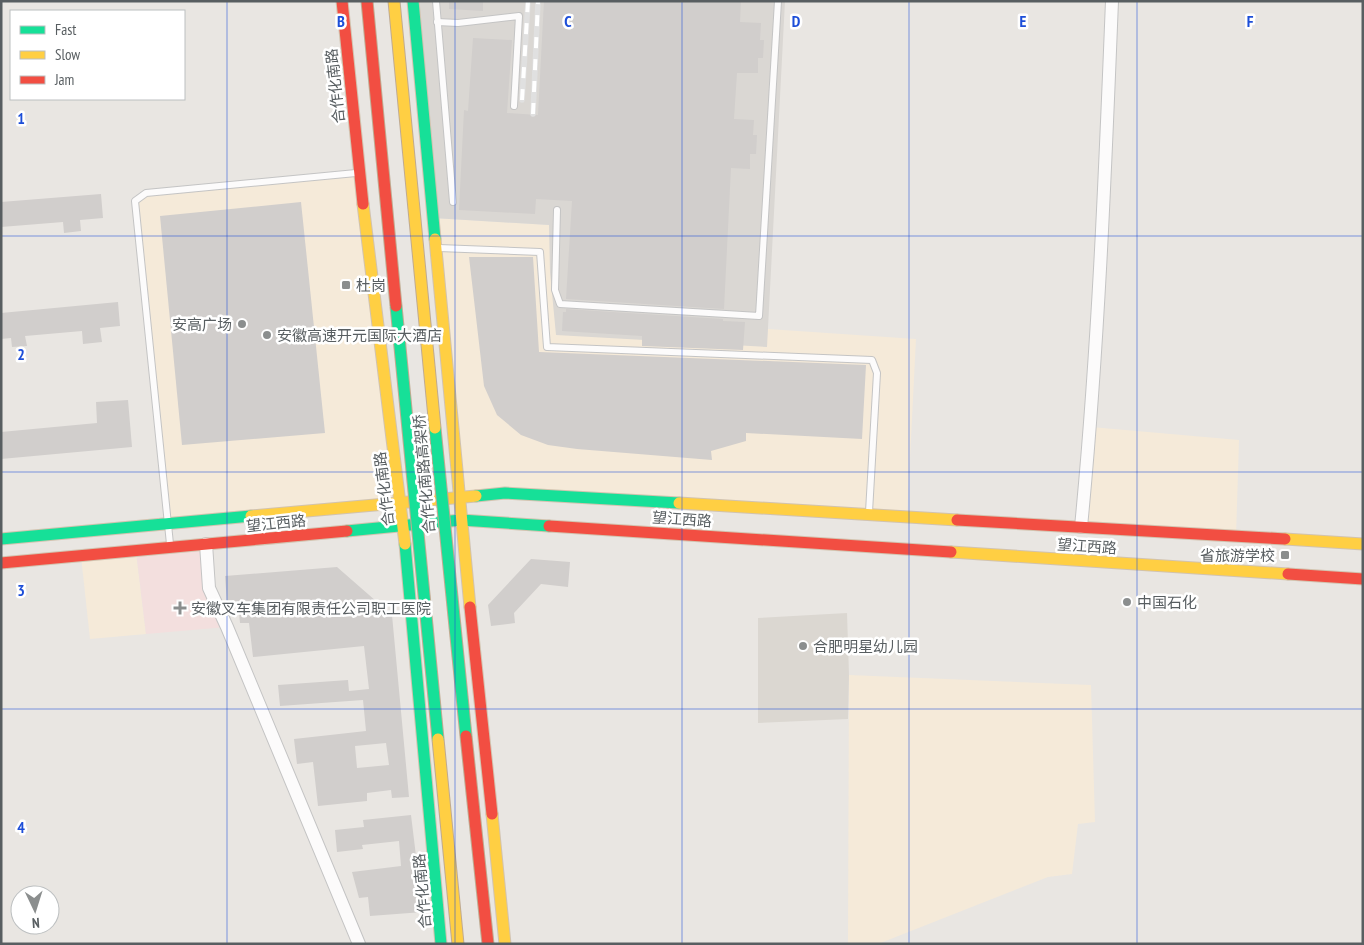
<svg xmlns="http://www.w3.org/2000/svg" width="1364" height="945" font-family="'PT Sans Narrow','Noto Sans SC',sans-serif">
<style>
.commercial{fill:#f5ead9}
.industrial{fill:#dad7d3}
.education{fill:#dbd7d1}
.medical{fill:#f3dfde}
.building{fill:#d1cecc;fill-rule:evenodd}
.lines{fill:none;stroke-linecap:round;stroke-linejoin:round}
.lane-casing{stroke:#c4c4c4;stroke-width:8}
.street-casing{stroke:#c4c4c4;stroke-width:14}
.fast-casing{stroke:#d2c3af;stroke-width:13}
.slow-casing{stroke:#d2c3af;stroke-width:13}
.jam-casing{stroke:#d2c3af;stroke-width:13}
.lane{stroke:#fcfbfb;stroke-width:6}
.street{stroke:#fcfbfb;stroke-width:12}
.fast{stroke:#16e098;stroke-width:11}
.slow{stroke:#ffcf43;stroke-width:11}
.jam{stroke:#f24e42;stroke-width:11}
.rail-casing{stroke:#e0e0e0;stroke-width:5.5}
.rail{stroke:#fff;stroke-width:4;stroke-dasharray:11;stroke-linecap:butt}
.fast-bridge-casing{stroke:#c0aa90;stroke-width:13;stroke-linecap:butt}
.slow-bridge-casing{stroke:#c0aa90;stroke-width:13;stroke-linecap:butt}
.jam-bridge-casing{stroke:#c0aa90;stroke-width:13;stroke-linecap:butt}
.fast-bridge{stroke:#16e098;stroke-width:11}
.slow-bridge{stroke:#ffcf43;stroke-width:11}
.jam-bridge{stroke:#f24e42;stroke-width:11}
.grid{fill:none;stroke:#1d4ed8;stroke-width:1;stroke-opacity:0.55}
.poi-dot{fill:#8b8e8e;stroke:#fff;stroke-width:2}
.labels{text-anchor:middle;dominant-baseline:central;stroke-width:5;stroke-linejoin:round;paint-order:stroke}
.street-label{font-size:15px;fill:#585e61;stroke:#fff}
.poi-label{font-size:15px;fill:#585e61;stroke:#fff;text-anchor:start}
.grid-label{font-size:16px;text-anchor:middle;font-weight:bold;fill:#1d4ed8;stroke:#fff;stroke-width:5;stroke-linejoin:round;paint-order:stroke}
</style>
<rect width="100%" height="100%" fill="#e9e6e2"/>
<g class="commercial">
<polygon points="359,172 401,503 168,524 135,201 146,193"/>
<polygon points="433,218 550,225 550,272 766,347 768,329 916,339 907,518 459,497"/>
<polygon points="1091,427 1239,440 1236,537 1081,527"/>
<polygon points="136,551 146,634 90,639 81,556"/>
<polygon points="849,675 1091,685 1095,822 1078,824 1072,874 1048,877 878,944 848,944"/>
</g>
<polygon class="industrial" points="413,1 785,1 767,347 556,335 550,272 549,225 433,218"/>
<polygon class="education" points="847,613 849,675 848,719 758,723 758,618"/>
<polygon class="medical" points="206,544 209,588 227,627 146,634 136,551"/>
<g class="building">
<polygon points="449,1 483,1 483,11 449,9"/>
<polygon points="544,1 741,1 740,22 761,23 760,40 764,40 763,58 758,58 758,73 737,73 734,119 754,120 753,135 757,135 756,154 750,154 750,169 731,168 724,309 566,299 572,201 536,199 535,214 459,210 464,110 468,111 473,38 512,40 507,113 538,115"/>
<polygon points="101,194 103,218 80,220 81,231 64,233 63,222 1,227 1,202"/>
<polygon points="301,202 325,433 182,445 160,216"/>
<polygon points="469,257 533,257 539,352 866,365 862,439 746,433 746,441 711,451 712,460 577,449 548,445 521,435 497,415 484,386"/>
<polygon points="118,302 120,326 100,328 102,342 83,344 82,331 25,336 27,346 12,347 11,338 1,339 1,313"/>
<polygon points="566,309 723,319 723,321 745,322 743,350 642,346 642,336 562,331 563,312 566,312"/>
<polygon points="128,400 132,447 1,459 1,432 97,423 96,402"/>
<polygon points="531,559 570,562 568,587 541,584 514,613 515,623 491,626 488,605"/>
<path d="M337,567l55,48 17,182 -17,1 -1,-8 -24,3v8l-49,5 -5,-44 -16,2 -3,-25 72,-8 -3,-31 -83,6 -2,-21 70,-5 1,11 20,-2 -5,-43 -111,11 -4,-34h-9l-2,-21 -11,1 -2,-27zM386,743l3,22 -32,3 -2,-22z"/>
<polygon points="411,815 416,856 418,856 423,912 370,916 368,897 359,898 352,872 401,866 399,841 362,845 363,849 337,852 335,830 364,827 363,820"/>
</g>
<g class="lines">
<defs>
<g id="lane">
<polyline points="436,1 453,202"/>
<polyline points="437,22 458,23 519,16 514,106"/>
<polyline points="557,210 555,290 560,304 759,316 778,1"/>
<polyline points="439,248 540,252 547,347 872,360 877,373 869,512"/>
<polyline points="170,544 135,201 146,193 356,173"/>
</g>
<g id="street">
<path d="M1081,527c17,-175 24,-350 31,-526"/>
<polyline points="206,544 209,588 227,627 359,944"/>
</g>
<g id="fast">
<polyline points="413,1 435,239"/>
<polyline points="476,496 505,493 679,503"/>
<polyline points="347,531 461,520 549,526"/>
<polyline points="1,539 251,516"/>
<polyline points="405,544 441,944"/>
</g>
<g id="slow">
<polyline points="363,204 405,544"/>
<polyline points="435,239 470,607"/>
<polyline points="679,503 957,520"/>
<polyline points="251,516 476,496"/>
<polyline points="1285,539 1363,544"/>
<polyline points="951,552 1288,574"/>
<polyline points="492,814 505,944"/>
</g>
<g id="jam">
<polyline points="342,1 363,204"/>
<polyline points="957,520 1285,539"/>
<polyline points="549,526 951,552"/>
<polyline points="1,563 347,531"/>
<polyline points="1288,574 1363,579"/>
<polyline points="470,607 492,814"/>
</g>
</defs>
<use href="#lane" class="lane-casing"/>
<use href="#street" class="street-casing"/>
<use href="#fast" class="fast-casing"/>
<use href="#slow" class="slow-casing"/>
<use href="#jam" class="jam-casing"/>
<use href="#lane" class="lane"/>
<use href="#street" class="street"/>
<use href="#fast" class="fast"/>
<use href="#slow" class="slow"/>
<use href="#jam" class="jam"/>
<defs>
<g id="rail">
<polyline points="522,100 528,1"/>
<polyline points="533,114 538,1"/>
</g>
</defs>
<use href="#rail" class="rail-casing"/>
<use href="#rail" class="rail"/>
<defs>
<g id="fast-bridge">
<polyline points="396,306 438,739"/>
<polyline points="435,428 466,736"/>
</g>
<g id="slow-bridge">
<polyline points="394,1 435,428"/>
<polyline points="438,739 458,944"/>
</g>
<g id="jam-bridge">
<polyline points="367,1 396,306"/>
<polyline points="466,736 488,944"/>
</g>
</defs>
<use href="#fast-bridge" class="fast-bridge-casing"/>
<use href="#slow-bridge" class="slow-bridge-casing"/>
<use href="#jam-bridge" class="jam-bridge-casing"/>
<use href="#fast-bridge" class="fast-bridge"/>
<use href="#slow-bridge" class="slow-bridge"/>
<use href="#jam-bridge" class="jam-bridge"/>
</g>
<path class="grid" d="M227,1v943M455,1v943M682,1v943M909,1v943M1137,1v943M1,236h1362M1,472h1362M1,709h1362"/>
<g class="poi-dot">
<rect x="341" y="280" width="10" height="10" rx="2.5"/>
<circle cx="242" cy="324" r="5"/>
<circle cx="267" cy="335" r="5"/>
<rect x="1280" y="550" width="10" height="10" rx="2.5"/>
<circle cx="1127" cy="602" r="5"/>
<path d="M177.5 600.5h5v5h5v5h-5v5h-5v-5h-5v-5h5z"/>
<circle cx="803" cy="646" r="5"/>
</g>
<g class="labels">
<g class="street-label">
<text transform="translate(335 86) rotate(-96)">合作化南路</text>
<text transform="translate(424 474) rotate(-95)">合作化南路高架桥</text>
<text transform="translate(384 489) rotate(-97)">合作化南路</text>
<text transform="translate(682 519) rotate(4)">望江西路</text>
<text transform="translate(276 523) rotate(-6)">望江西路</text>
<text transform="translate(1087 546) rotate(4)">望江西路</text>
<text transform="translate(422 891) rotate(-95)">合作化南路</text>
</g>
<g class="poi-label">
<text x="356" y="285">杜岗</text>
<text x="232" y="324" text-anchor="end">安高广场</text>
<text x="277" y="335">安徽高速开元国际大酒店</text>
<text x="1275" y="555" text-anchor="end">省旅游学校</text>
<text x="1137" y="602">中国石化</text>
<text x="191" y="608">安徽叉车集团有限责任公司职工医院</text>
<text x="813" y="646">合肥明星幼儿园</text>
</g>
</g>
<g class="grid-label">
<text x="341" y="27">B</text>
<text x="568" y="27">C</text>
<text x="796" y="27">D</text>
<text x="1023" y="27">E</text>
<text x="1250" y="27">F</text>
<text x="21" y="124">1</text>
<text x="21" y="360">2</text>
<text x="21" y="596">3</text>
<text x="21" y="833">4</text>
</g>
<rect width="1364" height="945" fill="none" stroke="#585e61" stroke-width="5"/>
<rect x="10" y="10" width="175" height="90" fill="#ffffff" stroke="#bcbfc0"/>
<rect x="20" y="26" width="25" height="8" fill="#16e098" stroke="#bcbfc0"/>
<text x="55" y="35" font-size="15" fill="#585e61">Fast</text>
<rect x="20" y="51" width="25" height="8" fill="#ffcf43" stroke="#bcbfc0"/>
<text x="55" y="60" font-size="15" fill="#585e61">Slow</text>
<rect x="20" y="76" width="25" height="8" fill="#f24e42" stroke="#bcbfc0"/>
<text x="55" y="85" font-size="15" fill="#585e61">Jam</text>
<g transform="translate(35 910) rotate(176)"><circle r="24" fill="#ffffff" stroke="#bcbfc0"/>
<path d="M0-4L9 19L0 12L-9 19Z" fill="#8b8e8e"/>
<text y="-8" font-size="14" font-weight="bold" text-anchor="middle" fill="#585e61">N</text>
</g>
</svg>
